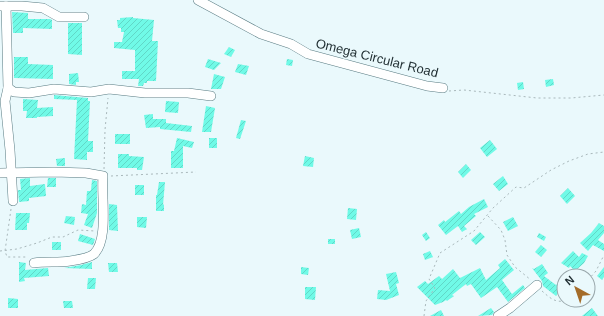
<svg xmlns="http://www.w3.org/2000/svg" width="604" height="316" font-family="Helvetica,sans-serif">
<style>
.building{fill:url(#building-hatch)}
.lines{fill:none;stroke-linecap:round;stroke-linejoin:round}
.minor-casing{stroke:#587b82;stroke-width:10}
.path{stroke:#a9b8bb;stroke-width:1;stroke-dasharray:2 3;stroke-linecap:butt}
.minor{stroke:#fff;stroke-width:9}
.labels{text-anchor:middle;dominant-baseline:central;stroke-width:3;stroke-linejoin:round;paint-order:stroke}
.street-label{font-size:13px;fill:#1f2d31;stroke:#eaf9fc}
</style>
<defs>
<pattern id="building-hatch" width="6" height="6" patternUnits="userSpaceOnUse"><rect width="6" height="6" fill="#70fae7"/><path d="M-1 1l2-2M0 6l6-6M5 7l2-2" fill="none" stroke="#61d7c7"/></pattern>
</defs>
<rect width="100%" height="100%" fill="#eaf9fc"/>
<g class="building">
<polygon points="12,12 28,13 28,19 50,19 52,20 52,29 23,28 23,33 13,33"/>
<polygon points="133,17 133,18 154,20 152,41 158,41 156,81 147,81 147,83 144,83 143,86 138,86 139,79 122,79 122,71 135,71 135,50 114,48 114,42 122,42 124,32 121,32 121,28 118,28 117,20 120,20 120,18"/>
<polygon points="68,23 82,23 82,55 68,54"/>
<polygon points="229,47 235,50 231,57 224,54"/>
<polygon points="14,57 28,57 28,64 53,65 53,79 14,78"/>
<polygon points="208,59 221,63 214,70 205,67"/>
<polygon points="287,59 293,60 292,66 286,65"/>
<polygon points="238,64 249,66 246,75 235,72"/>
<polygon points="78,73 79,82 76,82 76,85 69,84 69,74"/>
<polygon points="214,74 225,77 221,89 211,89"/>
<polygon points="553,79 554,85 546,87 545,80"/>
<polygon points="523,82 524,89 518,90 517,83"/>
<polygon points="54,95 88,98 88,101 90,101 88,141 93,141 93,152 87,152 87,160 74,159 77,100 54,99"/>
<polygon points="23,99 38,100 37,108 53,107 53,116 37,117 37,118 26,118 27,111 23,111"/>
<polygon points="166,101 179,102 178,113 165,112"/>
<polygon points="206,106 215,108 211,132 202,132"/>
<polygon points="153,114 153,119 166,119 166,123 192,126 191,132 160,129 160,127 146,128 144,115"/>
<polygon points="241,120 246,121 240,139 236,138"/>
<rect x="115" y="134" width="15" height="10"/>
<polygon points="177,138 194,142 192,148 183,146 183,168 171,168 171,151 174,151"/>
<rect x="209" y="138" width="8" height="10"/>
<polygon points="490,140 497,149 487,157 480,148"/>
<polygon points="118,154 129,154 129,156 144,157 142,170 137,170 137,168 118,168"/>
<polygon points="305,156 314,158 313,167 303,166"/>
<polygon points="65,158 65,166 57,166 56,159"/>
<polygon points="466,164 471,170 463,178 458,172"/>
<polygon points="503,176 508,184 499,191 493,184"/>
<polygon points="30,178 30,186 45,184 46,196 29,198 29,201 19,202 18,190 21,190 20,179"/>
<polygon points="48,178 56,178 56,187 47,187"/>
<polygon points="92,180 97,181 97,213 92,228 84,225 88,214 81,213 82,204 86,205 87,191 90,191 91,190"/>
<polygon points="159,182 165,182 163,205 164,204 164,211 156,211 156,195 157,195"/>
<rect x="135" y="185" width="9" height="10"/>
<polygon points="568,188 575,196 567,204 560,196"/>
<polygon points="484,199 488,207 474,214 476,216 464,226 467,229 462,232 458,226 446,235 438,225 444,220 445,222 459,211 461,214 469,207"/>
<polygon points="109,204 117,205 118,231 109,230"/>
<polygon points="348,208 357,209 356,220 347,219"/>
<polygon points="16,213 30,213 29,223 27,223 27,230 15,230"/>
<polygon points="66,216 75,217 74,225 64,223"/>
<polygon points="137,217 147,217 146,228 137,227"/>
<polygon points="513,217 518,226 508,231 503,222"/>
<polygon points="599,223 604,226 604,233 598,240 604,244 604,251 593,245 588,251 580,243 591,233"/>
<polygon points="359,228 361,237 352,239 350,230"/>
<polygon points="426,232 430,238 426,241 422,235"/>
<polygon points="480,232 485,237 476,245 471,240"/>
<polygon points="539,233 546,237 544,241 537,237"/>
<polygon points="80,234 95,239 93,245 78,241"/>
<rect x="328" y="239" width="7" height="5"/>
<rect x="52" y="242" width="9" height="8"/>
<polygon points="541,245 547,250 541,257 535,252"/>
<polygon points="430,251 433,257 425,260 423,254"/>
<polygon points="573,251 579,257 582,253 588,256 584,263 575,271 570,266 569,268 561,263"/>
<polygon points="505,259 514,270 502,280 512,294 523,285 525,288 508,302 497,287 481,298 471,284 467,286 466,284 452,295 454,296 447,301 446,300 443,302 435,305 417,287 425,281 428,284 439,276 442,279 453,269 460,278 480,268 486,280 500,268 498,265"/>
<polygon points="19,262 26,263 25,270 48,268 49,276 24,278 25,281 19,282"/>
<polygon points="92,262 92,269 64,268 81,265"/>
<polygon points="108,263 117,263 118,272 109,272"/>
<polygon points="542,264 548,273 544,276 556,285 564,278 564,284 558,291 559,292 556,296 543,286 542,281 532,268 534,269"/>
<polygon points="301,267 309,268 308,275 301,274"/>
<polygon points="604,267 604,277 602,280 597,276"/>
<polygon points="396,272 399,283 396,284 399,295 386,300 377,299 378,290 390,291 386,274"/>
<polygon points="88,278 96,278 95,289 87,289"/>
<polygon points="305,287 316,287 315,300 305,299"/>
<polygon points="8,298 18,299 18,308 8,308"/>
<polygon points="63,301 72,301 73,308 64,308"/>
<polygon points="491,308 494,312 492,315 478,316"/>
<polygon points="592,308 598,316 582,316"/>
<polygon points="441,310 444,316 430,316"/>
</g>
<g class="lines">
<defs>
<g id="minor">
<polyline points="198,0 261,34 291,44 308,54 427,86 443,88"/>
<polyline points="0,6 22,6 43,8 59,17 84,17"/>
<polyline points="6,6 8,88 5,101 10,150 13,201"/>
<polyline points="8,88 14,92 29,93 54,89 91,92 109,89 145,93 188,93 211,96"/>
<path d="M0,173l54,-1 32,1 17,3c-2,21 6,63 -9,78 -5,4 -17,6 -24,7 -12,2 -24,0 -36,2"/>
<polyline points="498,316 510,308 537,285"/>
</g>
</defs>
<use href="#minor" class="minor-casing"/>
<g class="path">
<polyline points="449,91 464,90 537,98 571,98 604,95"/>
<polyline points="104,169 105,130 108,98"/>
<polyline points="111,176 196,172"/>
<polyline points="11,209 5,251 7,257 28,257"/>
<polyline points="488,216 501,230 505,240 507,255 515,267 531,280"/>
<polyline points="0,251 17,249 37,243 52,237 63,237 78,230 95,231"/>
<polyline points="588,280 596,271 604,255"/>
<path d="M542,291c8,7 14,13 25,9"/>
<polyline points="424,316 426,301 435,288 429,279 440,253 474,231 493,208 516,187 524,188 551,170 569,161 588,154 604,152"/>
</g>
<use href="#minor" class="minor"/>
</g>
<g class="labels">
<g class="street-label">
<text transform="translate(377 58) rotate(14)">Omega Circular Road</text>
</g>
</g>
<g transform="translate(576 288) rotate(320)"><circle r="19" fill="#eaf9fc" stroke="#99a7ab"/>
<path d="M0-3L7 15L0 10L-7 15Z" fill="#a46c29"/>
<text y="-6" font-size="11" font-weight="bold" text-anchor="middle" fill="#1f2d31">N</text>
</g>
</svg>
